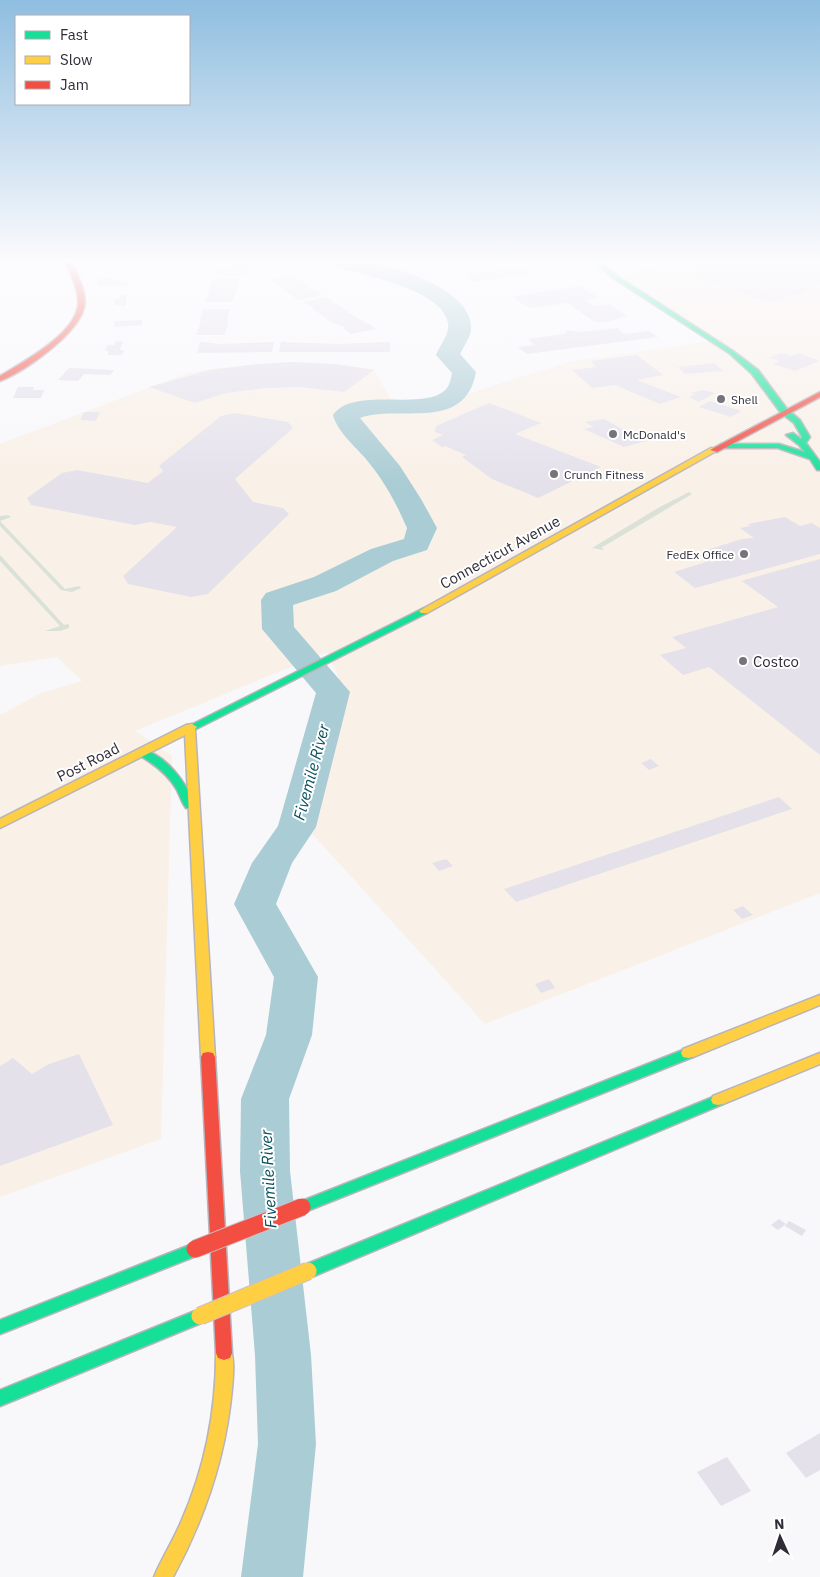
<svg xmlns="http://www.w3.org/2000/svg" width="820" height="1577" font-family="'IBM Plex Sans',sans-serif">
<style>
.commercial{fill:#f9f0e7}
.green{fill:#dae2d8}
.lines{fill:none;stroke-linecap:round;stroke-linejoin:round}
.river{fill:#aaccd4;fill-rule:evenodd}
.building{fill:#e4e1eb}
.fast-casing{stroke:#b7b4bb;stroke-width:3}
.slow-casing{stroke:#b7b4bb;stroke-width:3}
.jam-casing{stroke:#b7b4bb;stroke-width:3}
.fast{fill:#16e098;fill-rule:evenodd}
.slow{fill:#ffcf43;fill-rule:evenodd}
.jam{fill:#f24e42;fill-rule:evenodd}
.slow-bridge-casing{stroke:#cac2c6;stroke-width:19;stroke-linecap:butt}
.jam-bridge-casing{stroke:#cac2c6;stroke-width:19;stroke-linecap:butt}
.slow-bridge{stroke:#ffcf43;stroke-width:17}
.jam-bridge{stroke:#f24e42;stroke-width:17}
.poi-dot{fill:#75737b;stroke:#fff;stroke-width:2}
.labels{text-anchor:middle;dominant-baseline:central;stroke-width:4;stroke-linejoin:round;paint-order:stroke}
.far-poi-label{font-size:12px;fill:#2f2c37;stroke:#fff;text-anchor:start}
.street-label{font-size:15px;fill:#2f2c37;stroke:#fff}
.poi-label{font-size:15px;fill:#2f2c37;stroke:#fff;text-anchor:start}
.water-label{font-size:16px;font-style:italic;fill:#08515d;stroke:#fff}
</style>
<rect width="100%" height="100%" fill="#f8f7fa"/>
<polygon class="commercial" points="661,263 820,263 820,893 485,1024 307,828 341,706 337,673 327,652 135,731 172,756 161,1139 0,1197 0,715 41,693 82,681 57,657 0,666 0,444 185,374 218,368 294,362 373,369 400,415 569,362 711,341 622,276"/>
<g class="green">
<polygon points="689,492 692,494 601,548 604,549 603,550 592,548 658,508"/>
<polygon points="8,515 11,517 0,521 65,589 79,586 81,588 72,592 61,590 0,526 0,516"/>
<polygon points="0,555 64,625 69,624 69,628 60,631 45,631 60,626 0,561"/>
</g>
<g class="lines">
<path class="river" d="M333,263c11,0 23,-1 35,0 29,3 101,27 103,62 1,11 -7,20 -11,29l16,18c-11,61 -76,32 -116,46l40,48 21,33 16,29 -10,22 -34,11 -57,30 -43,14 1,22 56,65 -34,135 -24,36 -16,41 42,73 -6,58 -23,64 1,72 21,184 5,89 -13,133h-62l17,-133 -3,-89 -15,-184 1,-72 25,-64 8,-58 -40,-73 18,-41 26,-37 38,-133 -54,-64 -1,-29 5,-7 48,-16 57,-28 33,-10 3,-11c-10,-23 -21,-44 -37,-64 -11,-15 -32,-30 -37,-49 21,-30 95,-2 114,-27 3,-4 4,-10 5,-15l-16,-18c4,-10 14,-21 12,-32 -5,-33 -84,-48 -112,-56z"/>
</g>
<g class="building">
<polygon points="236,263 273,263 273,264 232,278 214,272 238,264"/>
<polygon points="721,263 820,263 820,284 806,289 810,291 770,302 687,274 703,269 700,267"/>
<polygon points="525,266 535,274 473,282 463,274"/>
<polygon points="292,275 299,280 297,281 301,281 313,290 310,290 315,290 323,295 298,300 291,295 293,294 289,294 277,285 280,285 268,280"/>
<polygon points="100,277 116,279 116,281 129,281 127,286 97,285"/>
<polygon points="213,279 240,279 232,302 205,302"/>
<polygon points="580,286 599,298 585,300 595,306 609,304 627,316 606,322 595,322 567,303 529,308 512,297"/>
<polygon points="120,295 127,295 126,306 114,305 114,299 120,298"/>
<polygon points="326,297 334,302 331,303 335,303 349,312 346,314 350,313 366,323 364,324 368,323 376,329 351,334 343,328 345,327 333,323 325,318 328,316 324,317 311,307 314,307 302,302"/>
<polygon points="203,309 230,309 229,315 225,316 228,316 227,328 222,328 226,328 225,335 196,335 198,329 202,328 199,328 201,316 205,315 202,315"/>
<polygon points="142,320 142,325 114,327 115,321"/>
<polygon points="617,328 624,334 649,331 658,337 527,354 518,347 534,345 528,339 564,334 567,332 565,330 582,332"/>
<polygon points="116,341 123,341 120,350 124,350 122,355 107,355 109,351 105,351 107,345 114,345"/>
<polygon points="200,342 220,344 274,342 272,352 197,353"/>
<polygon points="281,342 337,344 390,342 390,352 279,352"/>
<polygon points="781,353 792,356 798,353 820,361 795,371 773,364 780,361 769,358"/>
<polygon points="637,355 663,375 637,380 681,397 660,404 615,385 592,388 572,370 596,367 591,361"/>
<polygon points="293,362 336,364 374,370 344,392 301,387 265,388 226,393 195,403 149,387 210,370 258,364"/>
<polygon points="714,363 723,371 685,374 678,367"/>
<polygon points="69,368 70,368 114,370 110,375 84,374 78,381 58,380"/>
<polygon points="18,387 34,387 33,390 44,390 41,398 13,398"/>
<polygon points="704,390 715,393 699,402 689,397 695,394 690,393"/>
<polygon points="710,401 738,410 741,411 731,417 699,407"/>
<polygon points="489,403 541,423 515,434 601,467 538,498 492,479 462,457 466,455 445,446 442,447 432,440 443,435 435,432 436,426"/>
<polygon points="84,412 100,412 96,421 80,420"/>
<polygon points="235,413 288,422 293,428 235,479 253,502 283,508 289,514 208,594 191,597 128,584 123,576 177,527 150,522 135,525 31,505 27,498 62,473 77,470 148,483 163,471 159,466 221,416"/>
<polygon points="604,419 624,430 646,441 624,447 584,429 594,427 585,422"/>
<polygon points="785,517 800,526 812,523 820,528 820,554 695,588 674,572 709,561 711,562 721,560 707,550 742,539 754,538 740,528 750,526 748,524"/>
<polygon points="820,559 820,755 709,667 683,675 660,655 686,648 672,637 778,607 742,581 744,580"/>
<polygon points="651,759 659,766 649,770 641,763"/>
<polygon points="779,797 792,809 516,902 504,889"/>
<polygon points="446,859 453,866 439,871 432,863"/>
<polygon points="743,906 753,915 742,919 733,910"/>
<polygon points="549,979 555,988 541,993 535,984"/>
<polygon points="79,1054 113,1125 0,1166 0,1066 13,1058 32,1074 49,1064"/>
<polygon points="779,1219 786,1224 778,1230 771,1225"/>
<polygon points="789,1221 806,1230 802,1236 785,1226"/>
<polygon points="820,1433 820,1470 806,1478 786,1453"/>
<polygon points="727,1457 751,1491 721,1506 697,1472"/>
</g>
<g class="lines">
<defs>
<g id="fast">
<polygon points="596,263 603,263 617,276 733,351 758,370 787,409 800,420 810,437 806,443 820,462 820,470 817,470 810,459 778,448 721,448 721,444 779,444 805,452 799,445 786,435 793,433 801,439 802,437 794,423 781,413 752,374 729,353 613,278"/>
<polygon points="424,608 427,609 427,613 196,729 188,729 187,727"/>
<path d="M141,749c26,6 45,34 55,57l-2,2h-8c-4,-5 -6,-12 -9,-18 -9,-16 -24,-27 -40,-36l-1,-2z"/>
<polygon points="688,1048 693,1049 695,1053 693,1057 307,1211 302,1213 297,1211 294,1207 297,1203"/>
<polygon points="718,1095 723,1096 725,1100 723,1104 314,1276 308,1278 302,1276 300,1271 302,1266"/>
<polygon points="195,1243 201,1244 203,1249 201,1254 0,1334 0,1320"/>
<polygon points="200,1309 206,1311 208,1316 206,1321 0,1406 0,1390"/>
</g>
<g id="slow">
<polygon points="711,448 718,450 427,613 421,613 419,611"/>
<polygon points="192,724 197,727 195,729 215,1057 213,1061 208,1062 203,1061 201,1057 185,735 0,828 0,819 186,725"/>
<polygon points="820,995 820,1005 693,1057 688,1058 683,1057 681,1053 683,1049"/>
<polygon points="820,1053 820,1064 723,1104 718,1105 713,1104 711,1100 713,1096"/>
<path d="M224,1346l6,2c5,11 3,29 2,41 -6,67 -27,129 -59,188h-19c8,-19 19,-36 27,-55 24,-54 35,-110 35,-169l2,-5z"/>
</g>
<g id="jam">
<path d="M66,263h6c6,14 16,30 12,45 -6,26 -60,64 -84,73v-5c23,-14 76,-42 78,-72 1,-14 -7,-28 -12,-41z"/>
<polygon points="820,392 820,397 717,452 710,450"/>
<polygon points="208,1052 213,1053 215,1057 232,1353 230,1358 224,1360 218,1358 216,1353 201,1057 203,1053"/>
</g>
</defs>
<use href="#fast" class="fast-casing"/>
<use href="#slow" class="slow-casing"/>
<use href="#jam" class="jam-casing"/>
<use href="#fast" class="fast"/>
<use href="#slow" class="slow"/>
<use href="#jam" class="jam"/>
<defs>
<polyline id="slow-bridge" points="200,1316 308,1271"/>
<polyline id="jam-bridge" points="195,1249 302,1207"/>
</defs>
<use href="#slow-bridge" class="slow-bridge-casing"/>
<use href="#jam-bridge" class="jam-bridge-casing"/>
<use href="#slow-bridge" class="slow-bridge"/>
<use href="#jam-bridge" class="jam-bridge"/>
</g>
<linearGradient id="sky" x2="0" y2="1"><stop stop-color="#8fbee0"/><stop offset="0.54" stop-color="#fcfbfd"/><stop offset="1" stop-color="#fcfbfd" stop-opacity="0"/></linearGradient>
<rect width="820" height="484" fill="url(#sky)"/>
<g class="poi-dot">
<circle cx="721" cy="399" r="5"/>
<circle cx="613" cy="434" r="5"/>
<circle cx="554" cy="474" r="5"/>
<circle cx="744" cy="554" r="5"/>
<circle cx="743" cy="661" r="5"/>
</g>
<g class="labels">
<g class="far-poi-label">
<text x="731" y="399">Shell</text>
<text x="623" y="434">McDonald's</text>
<text x="564" y="474">Crunch Fitness</text>
<text x="734" y="554" text-anchor="end">FedEx Office</text>
</g>
<g class="street-label">
<text transform="translate(500 552) rotate(-29)">Connecticut Avenue</text>
<text transform="translate(88 762) rotate(-27)">Post Road</text>
</g>
<g class="poi-label">
<text x="753" y="661">Costco</text>
</g>
<g class="water-label">
<text transform="translate(311 772) rotate(-75)">Fivemile River</text>
<text transform="translate(268 1179) rotate(-93)">Fivemile River</text>
</g>
</g>
<rect x="15" y="15" width="175" height="90" fill="#ffffff" stroke="#acabaf"/>
<rect x="25" y="31" width="25" height="8" fill="#16e098" stroke="#acabaf"/>
<text x="60" y="40" font-size="15" fill="#2f2c37">Fast</text>
<rect x="25" y="56" width="25" height="8" fill="#ffcf43" stroke="#acabaf"/>
<text x="60" y="65" font-size="15" fill="#2f2c37">Slow</text>
<rect x="25" y="81" width="25" height="8" fill="#f24e42" stroke="#acabaf"/>
<text x="60" y="90" font-size="15" fill="#2f2c37">Jam</text>
<g transform="translate(780 1537) rotate(357)" stroke="#ffffff" stroke-width="4" paint-order="stroke">
<path d="M0-4L9 19L0 12L-9 19Z" fill="#2f2c37"/>
<text y="-8" font-size="14" font-weight="bold" text-anchor="middle" fill="#2f2c37">N</text>
</g>
</svg>
